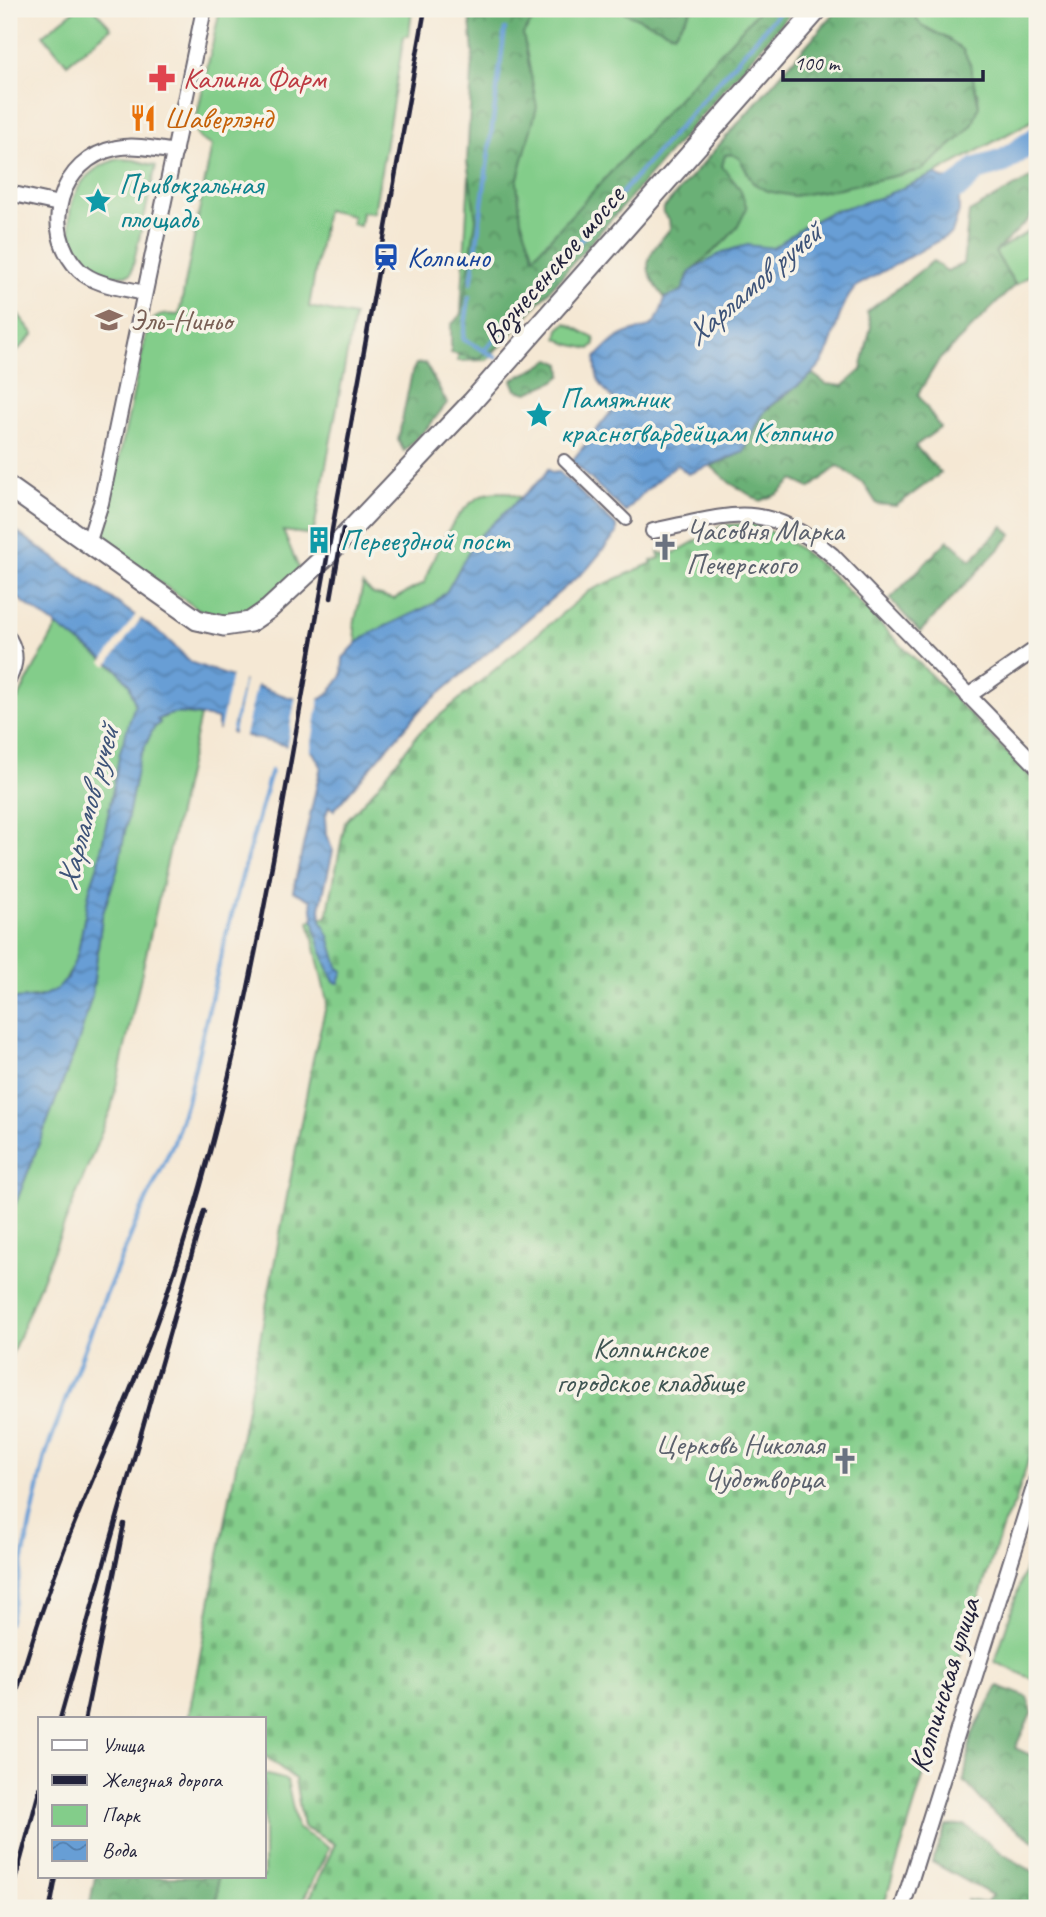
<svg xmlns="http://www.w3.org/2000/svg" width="1046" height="1917" font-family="Caveat,sans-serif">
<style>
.green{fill:#83cd8a;stroke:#527862;stroke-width:2}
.forest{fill:url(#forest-crowns);stroke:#466958;stroke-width:2}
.cemetery{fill:url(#cemetery-stones);stroke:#527862;stroke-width:2}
.water{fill:url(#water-waves);stroke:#446088;stroke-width:2}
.pier{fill:#f5e8d4}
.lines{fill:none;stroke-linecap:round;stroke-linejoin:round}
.stream{stroke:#679ed5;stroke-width:4.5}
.river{stroke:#679ed5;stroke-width:24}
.pedestrian-casing{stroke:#6c6771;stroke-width:14}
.minor-casing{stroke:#6c6771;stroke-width:18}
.tertiary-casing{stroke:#6c6771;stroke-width:23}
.pedestrian{stroke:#fff;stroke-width:10}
.minor{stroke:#fff;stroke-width:14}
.tertiary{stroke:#fff;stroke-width:19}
.rail{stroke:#22223b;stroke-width:4.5}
.labels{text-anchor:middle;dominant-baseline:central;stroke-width:7;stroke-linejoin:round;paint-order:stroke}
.health-label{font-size:30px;fill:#be3a42;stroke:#f7f3e8;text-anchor:start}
.food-label{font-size:30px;fill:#c56008;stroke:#f7f3e8;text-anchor:start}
.culture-label{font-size:30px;fill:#0d838f;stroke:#f7f3e8;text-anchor:start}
.transit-label{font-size:30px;fill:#164399;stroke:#f7f3e8;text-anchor:start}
.street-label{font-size:30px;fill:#22223b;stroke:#f7f3e8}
.education-label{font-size:30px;fill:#785e54;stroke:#f7f3e8;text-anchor:start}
.worship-label{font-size:30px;fill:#5b616d;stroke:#f7f3e8;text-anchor:start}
.park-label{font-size:30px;fill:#3f5553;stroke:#f7f3e8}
.water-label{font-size:32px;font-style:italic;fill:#3e5479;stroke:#f7f3e8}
</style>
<defs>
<pattern id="forest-crowns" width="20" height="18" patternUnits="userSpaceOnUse" patternTransform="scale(1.75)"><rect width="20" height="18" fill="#6ab076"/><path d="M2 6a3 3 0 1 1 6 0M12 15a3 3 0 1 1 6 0" fill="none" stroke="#578f62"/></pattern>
<pattern id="cemetery-stones" width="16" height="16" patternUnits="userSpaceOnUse" patternTransform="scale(1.75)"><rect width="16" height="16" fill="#83cd8a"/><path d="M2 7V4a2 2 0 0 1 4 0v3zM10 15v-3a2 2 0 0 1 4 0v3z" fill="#71b078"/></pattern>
<pattern id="water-waves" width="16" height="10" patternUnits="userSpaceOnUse" patternTransform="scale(1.75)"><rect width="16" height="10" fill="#679ed5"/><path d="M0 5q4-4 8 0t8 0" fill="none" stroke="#5480ae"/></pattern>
</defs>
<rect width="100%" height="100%" fill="#f7f3e8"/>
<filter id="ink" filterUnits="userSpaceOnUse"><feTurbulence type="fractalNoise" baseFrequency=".0143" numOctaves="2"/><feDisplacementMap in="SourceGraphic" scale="14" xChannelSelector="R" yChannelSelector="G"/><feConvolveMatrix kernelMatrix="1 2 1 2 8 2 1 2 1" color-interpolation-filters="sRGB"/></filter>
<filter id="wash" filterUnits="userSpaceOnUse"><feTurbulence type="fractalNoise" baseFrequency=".00686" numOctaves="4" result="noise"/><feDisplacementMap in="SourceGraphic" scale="28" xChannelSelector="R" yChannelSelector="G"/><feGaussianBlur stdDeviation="1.57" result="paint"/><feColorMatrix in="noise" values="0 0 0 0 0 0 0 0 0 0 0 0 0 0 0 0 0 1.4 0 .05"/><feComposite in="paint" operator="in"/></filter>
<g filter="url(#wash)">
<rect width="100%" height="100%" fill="#f5e8d4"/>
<g class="green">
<polygon points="76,9 95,9 111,28 67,64 43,35"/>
<path d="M220,9h192l-3,27h-5l-30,177 -12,-1 -2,14 -8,-2 1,-8 -27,-6 -17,97 45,9 -41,219 -30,-4 17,40c-32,28 -56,60 -102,38l-97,-67 47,-216c8,-13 17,-12 31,-11l33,-170c-11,-4 -17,-8 -17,-21z"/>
<polygon points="479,9 793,9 487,360 458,361"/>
<path d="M918,9h119v109l-102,56 -56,24 -48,14 -25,13 -33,23c-41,-5 -50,4 -83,24l36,-32 12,-14 2,-37 -18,-23 3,-11 7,-1 8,5 13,24 40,13 42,-7 87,-19 40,-34 11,-12 6,-18 -1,-12 -28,-54 -29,-15 -7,-11z"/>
<path d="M119,159l15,1 22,6 -25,108c-66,15 -91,-94 -12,-115z"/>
<polygon points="1037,226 1037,270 1016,285 995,252"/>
<polygon points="13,308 34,334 14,354 9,348 9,312"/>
<polygon points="566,323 594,338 595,344 590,349 568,344 557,338 559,329"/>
<path d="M507,492l15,6 -47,42 -28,51 -14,13 -62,29 -14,10 -3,-18 9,-40 10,9 21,5 30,-16c10,-29 34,-83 66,-90 5,-1 12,-1 17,-1z"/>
<polygon points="57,626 120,672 129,684 135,704 120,753 99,862 90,888 78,952 73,966 63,985 47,995 13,1000 9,999 9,715"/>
<polygon points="174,713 200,716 111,1109 9,1361 9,1221 79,1040 92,995 102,916 118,868 139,759 153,729 160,723 157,720"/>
<polygon points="1037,1531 1037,1681 995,1662"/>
<polygon points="264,1774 287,1780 297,1828 329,1848 299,1908 217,1908 218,1877 264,1877"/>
</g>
<g class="forest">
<polygon points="469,9 578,9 576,15 539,13 523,34 537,107 517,182 521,219 534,256 760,9 794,9 501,346 477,359 451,353 451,325 462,314 476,219 467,162 473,53"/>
<polygon points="617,9 692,9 674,34"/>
<path d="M838,9h80l-4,5 7,11 29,15 13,10 7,14 9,42 -6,18 -11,12 -40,34 -87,19 -42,7 -26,-5 -14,-8 -13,-24 -8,-5 -7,1 -3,11 18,23 7,19 -9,18 -12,14 -36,32 -8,19 -17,7c-26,-32 -20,-40 5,-69l-1,-9 -6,-7v-4z"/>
<polygon points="1035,175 1037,178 1037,206 1029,219 995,252 1015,285 939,360 918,394 940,428 915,446 941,473 896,506 877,504 864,484 838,466 810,488 793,480 778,494 760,501 730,483 711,466 744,452 764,412 813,374 826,384 843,386 861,370 871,326 867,312 933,261 947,271 963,264 969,212"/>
<path d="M550,359l11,5 1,11 -7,6 -27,12 -12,-3 -4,-10c13,-8 26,-10 38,-21z"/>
<polygon points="425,363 447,403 429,426 404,451 398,440 412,372 416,364"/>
<polygon points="1003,526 1012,535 920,632 890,599 948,540 971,560"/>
<polygon points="998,1686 1027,1697 1032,1712 1015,1748 1037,1758 1037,1843 994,1814 964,1781 971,1736"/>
<polygon points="965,1825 1003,1854 1037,1874 1037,1908 1010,1900 1001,1908 967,1908 967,1900 986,1903 992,1895 932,1862 946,1826"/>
<polygon points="95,1877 218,1877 217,1908 89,1908"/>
</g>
<path class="cemetery" d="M751,524c35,12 56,29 83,53l203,206v649l-22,71 -11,20 -38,114 -83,271h-578l30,-64 -32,-17 -8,-48 -31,-24v-36h-76l125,-660 14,-57 -18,-81 18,-4 18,-95 30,-33 45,-57 169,-141 63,-28 -1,-2 9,-3 -2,-6 6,2 6,-4 4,3 50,-28z"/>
<g class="water">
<path d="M935,174l24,12v26l-7,21 -95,53c-20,20 -20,50 -33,73 -13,22 -39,33 -57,50 -11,11 -17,30 -23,43l-56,22 -11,-10 -34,29 -18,19 -53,-51 46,-58c-17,-15 -24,-24 -22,-46 7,-6 14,-15 21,-19 28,-17 36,3 48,-40l17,-7 8,-19 33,-20 24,-7 26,3 33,-23 25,-13 48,-14z"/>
<path d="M548,469l4,4 7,-1 58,55v6l-29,35 -167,141 -87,101 -5,-4 -4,12 1,17 7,16 -13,57 1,12 8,16 9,31 5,4 -4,12 -5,-1c-11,-24 -21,-54 -23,-82l-18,-9 28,-125 -8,-14 -95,-23v-10c-19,-3 -43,-12 -61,1l3,2 -7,7 -14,30 -21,109 -16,48 -10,79 -13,45 -70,181v-222l29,-1 19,-9 11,-11 10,-26 12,-64 9,-26 21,-110 15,-48 -6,-20 -13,-16 -107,-76v-66l155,110 28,27 99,35 30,1 6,-4 10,-12 5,-8 1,-17 14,-15 14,-10 62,-29 14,-13 28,-51 67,-62z"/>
</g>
<g class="pier">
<polygon points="137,613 142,617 107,666 102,662"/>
<polygon points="232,674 244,678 230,736 219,733"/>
<polygon points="245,679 257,683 244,740 233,737"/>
<polygon points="296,695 320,695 310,754 286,749"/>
</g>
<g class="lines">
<g class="stream">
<polyline points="476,250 505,29"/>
<polyline points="471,283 474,264"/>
<polyline points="469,297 463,339 496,357"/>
<polyline points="485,350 782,9"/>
<polyline points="9,1623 45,1456 89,1336 137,1220 174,1142 187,1101 226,935 271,771"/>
</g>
<polyline class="river" points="931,200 959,186 977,169 1004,161 1037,138"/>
</g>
</g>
<g filter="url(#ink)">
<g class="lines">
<defs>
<polyline id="pedestrian" points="564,460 626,520"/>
<g id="minor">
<polyline points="9,193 59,204"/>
<path d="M144,293c-20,-5 -50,-8 -65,-23 -40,-41 -19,-111 37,-122 19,-4 40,1 59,4"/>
<path d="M653,531c78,-16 111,-33 179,24l205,211"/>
<polyline points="88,544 101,503 204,9"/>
<path d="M9,639c8,14 7,25 0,39"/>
<polyline points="968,696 1037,648"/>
<polyline points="902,1908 1037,1478"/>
</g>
<polyline id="tertiary" points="9,487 197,620 224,626 250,622 269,609 327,555 472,402 818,9"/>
</defs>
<use href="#pedestrian" class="pedestrian-casing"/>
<use href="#minor" class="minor-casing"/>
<use href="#tertiary" class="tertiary-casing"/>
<use href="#pedestrian" class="pedestrian"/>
<use href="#minor" class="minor"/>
<use href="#tertiary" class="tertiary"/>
<g class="rail">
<polyline points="331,598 343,529"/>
<polyline points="60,1719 204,1211"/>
<polyline points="85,1719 124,1524"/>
<path d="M9,1720c17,-63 37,-125 61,-186 28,-70 60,-139 86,-210 58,-157 91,-322 121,-486l148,-829"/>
<polyline points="9,1903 40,1788"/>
<polyline points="50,1908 56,1877"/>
</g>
</g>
</g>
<defs>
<symbol id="pharmacy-bare" viewBox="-9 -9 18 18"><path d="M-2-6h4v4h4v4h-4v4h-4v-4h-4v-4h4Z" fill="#e0444e" stroke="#f7f3e8" stroke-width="2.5" paint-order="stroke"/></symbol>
<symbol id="restaurant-bare" viewBox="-9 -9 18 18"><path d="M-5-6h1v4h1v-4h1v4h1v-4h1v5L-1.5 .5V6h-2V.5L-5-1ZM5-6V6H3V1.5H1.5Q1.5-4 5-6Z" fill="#e8710a" stroke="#f7f3e8" stroke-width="2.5" paint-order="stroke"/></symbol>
<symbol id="sight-bare" viewBox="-9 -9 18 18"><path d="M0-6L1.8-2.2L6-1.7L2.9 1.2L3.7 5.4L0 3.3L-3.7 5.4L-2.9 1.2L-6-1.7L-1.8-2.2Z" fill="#0f9aa8" stroke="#f7f3e8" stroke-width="2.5" paint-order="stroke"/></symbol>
<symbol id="station-bare" viewBox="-9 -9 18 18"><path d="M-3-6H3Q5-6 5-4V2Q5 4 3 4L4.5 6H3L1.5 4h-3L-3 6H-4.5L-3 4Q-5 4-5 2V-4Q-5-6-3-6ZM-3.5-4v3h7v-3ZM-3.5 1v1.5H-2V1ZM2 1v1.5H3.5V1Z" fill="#1a4fb4" stroke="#f7f3e8" stroke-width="2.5" paint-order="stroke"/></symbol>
<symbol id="school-bare" viewBox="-9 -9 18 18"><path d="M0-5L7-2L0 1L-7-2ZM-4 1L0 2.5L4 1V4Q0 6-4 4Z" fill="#8d6e63" stroke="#f7f3e8" stroke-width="2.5" paint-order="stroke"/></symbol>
<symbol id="building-bare" viewBox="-9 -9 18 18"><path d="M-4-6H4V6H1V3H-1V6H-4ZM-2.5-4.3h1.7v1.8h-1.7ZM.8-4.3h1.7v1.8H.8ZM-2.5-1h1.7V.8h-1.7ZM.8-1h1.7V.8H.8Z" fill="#0f9aa8" stroke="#f7f3e8" stroke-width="2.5" paint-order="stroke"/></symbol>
<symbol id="church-bare" viewBox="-9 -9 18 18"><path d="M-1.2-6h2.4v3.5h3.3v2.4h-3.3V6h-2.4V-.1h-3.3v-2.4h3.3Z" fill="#6b7280" stroke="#f7f3e8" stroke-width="2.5" paint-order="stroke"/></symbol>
</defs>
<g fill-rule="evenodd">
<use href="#pharmacy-bare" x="143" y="59" width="38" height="38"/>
<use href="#restaurant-bare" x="124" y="99" width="38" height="38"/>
<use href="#sight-bare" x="79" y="182" width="38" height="38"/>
<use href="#station-bare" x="367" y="238" width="38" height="38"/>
<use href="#school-bare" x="90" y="301" width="38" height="38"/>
<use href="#sight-bare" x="520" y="396" width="38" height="38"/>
<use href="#building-bare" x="300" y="521" width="38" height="38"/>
<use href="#church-bare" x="646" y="528" width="38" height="38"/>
<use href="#church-bare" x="826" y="1442" width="38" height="38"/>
</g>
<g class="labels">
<g class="health-label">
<text x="183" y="78">Калина Фарм</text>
</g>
<g class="food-label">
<text x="164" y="118">Шаверлэнд</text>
</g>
<g class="culture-label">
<text x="119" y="184">Привокзальная<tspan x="119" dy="34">площадь</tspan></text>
<text x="560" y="398">Памятник<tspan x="560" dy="34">красногвардейцам Колпино</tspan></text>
<text x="340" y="540">Переездной пост</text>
</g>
<g class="transit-label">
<text x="407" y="257">Колпино</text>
</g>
<g class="street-label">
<text transform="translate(553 265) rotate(-49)">Вознесенское шоссе</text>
<text transform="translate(944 1685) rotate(-73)">Колпинская улица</text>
</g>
<g class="education-label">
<text x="130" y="320">Эль-Ниньо</text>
</g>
<g class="worship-label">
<text x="686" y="530">Часовня Марка<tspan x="686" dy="34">Печерского</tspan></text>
<text x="824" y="1444" text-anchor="end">Церковь Николая<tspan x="824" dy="34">Чудотворца</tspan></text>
</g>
<g class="park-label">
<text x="650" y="1348">Колпинское<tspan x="650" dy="34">городское кладбище</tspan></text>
</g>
<g class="water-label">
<text transform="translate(753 284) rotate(-41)">Харламов ручей</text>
<text transform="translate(87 808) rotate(-75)">Харламов ручей</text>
</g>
</g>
<rect width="1046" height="1917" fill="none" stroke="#f7f3e8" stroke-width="35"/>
<rect x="38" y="1717" width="228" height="161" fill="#f7f3e8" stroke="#a29fa3" stroke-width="2"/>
<rect x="52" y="1740" width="35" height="10" fill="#ffffff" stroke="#a29fa3" stroke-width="2"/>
<text x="102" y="1752" font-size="21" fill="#22223b">Улица</text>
<rect x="52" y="1775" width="35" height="10" fill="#22223b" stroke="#a29fa3" stroke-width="2"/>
<text x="102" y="1787" font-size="21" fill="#22223b">Железная дорога</text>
<rect x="52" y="1805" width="35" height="21" fill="#83cd8a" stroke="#a29fa3" stroke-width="2"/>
<text x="102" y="1822" font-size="21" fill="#22223b">Парк</text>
<rect x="52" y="1840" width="35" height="21" fill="url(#water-waves)" stroke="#a29fa3" stroke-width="2"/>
<text x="102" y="1857" font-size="21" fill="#22223b">Вода</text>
<path d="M783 70v10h200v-10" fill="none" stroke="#22223b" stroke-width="3.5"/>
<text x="794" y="70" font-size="21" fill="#22223b" stroke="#f7f3e8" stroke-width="5" paint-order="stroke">100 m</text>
</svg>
